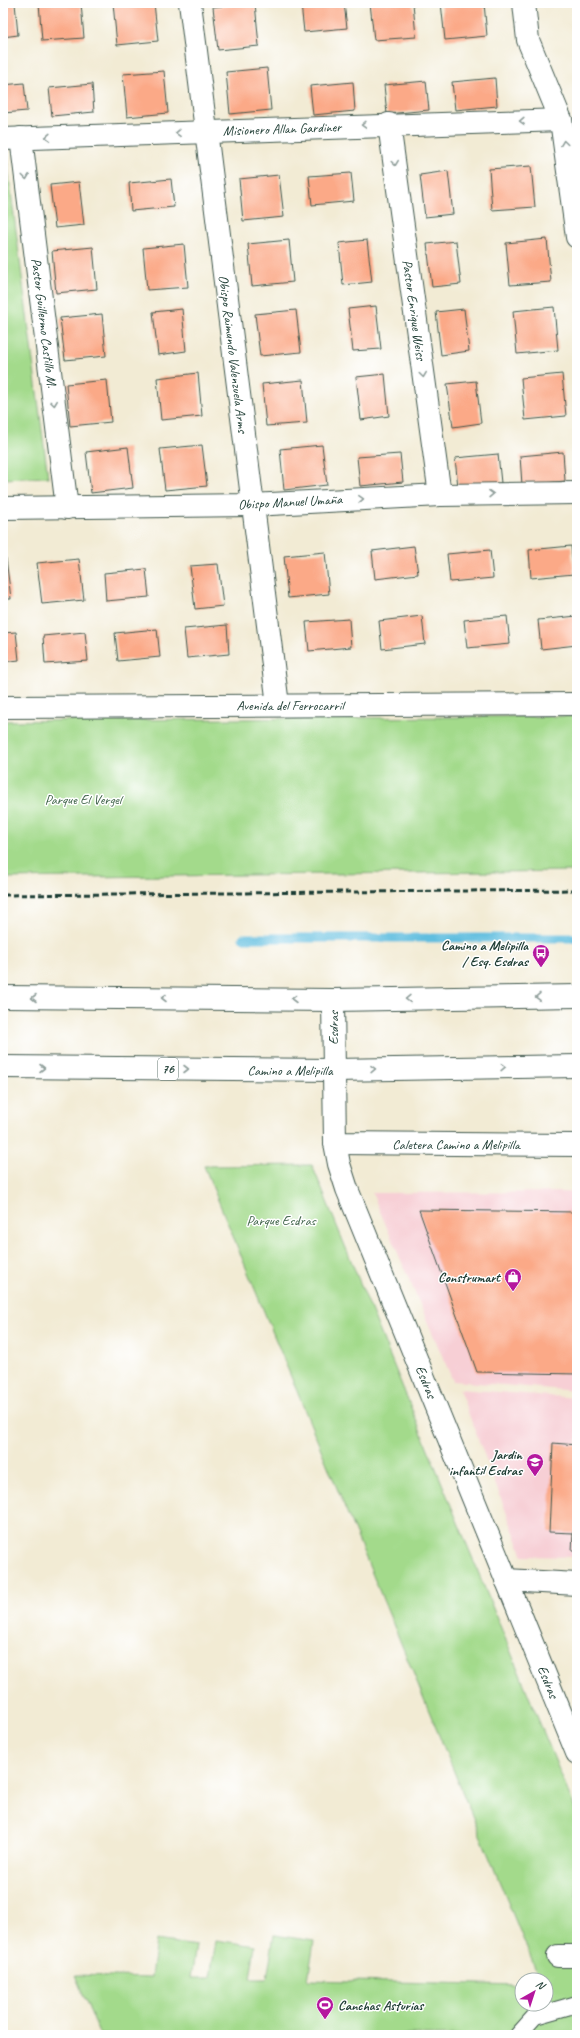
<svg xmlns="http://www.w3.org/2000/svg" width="580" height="2038" font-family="Caveat,sans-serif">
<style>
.built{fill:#f7cfd5}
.green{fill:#a3da8b;stroke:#618c60}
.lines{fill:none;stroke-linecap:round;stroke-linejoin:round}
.stream{stroke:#61bedf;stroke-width:9}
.building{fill:#fba987}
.lane-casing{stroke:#3f574c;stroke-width:18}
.street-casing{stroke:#3f574c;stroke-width:24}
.secondary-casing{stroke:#3f574c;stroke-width:24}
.primary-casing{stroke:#3f574c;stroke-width:24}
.lane{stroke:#fff;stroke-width:16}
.street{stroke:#fff;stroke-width:22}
.secondary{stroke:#fff;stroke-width:22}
.primary{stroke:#fff;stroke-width:22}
.rail{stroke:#1f3d34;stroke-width:3;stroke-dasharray:6 3;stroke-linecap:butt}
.oneway{stroke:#8f9e9a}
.labels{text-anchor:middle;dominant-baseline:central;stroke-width:3;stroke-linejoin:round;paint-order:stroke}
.shield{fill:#fff;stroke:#627771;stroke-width:1}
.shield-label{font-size:13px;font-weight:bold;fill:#1f3d34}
.street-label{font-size:14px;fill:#1f3d34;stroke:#fff}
.park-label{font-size:14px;fill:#40644a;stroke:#fff}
.poi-label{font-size:14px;font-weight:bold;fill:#1f3d34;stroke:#fff;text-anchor:end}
</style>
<rect width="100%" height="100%" fill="#fff"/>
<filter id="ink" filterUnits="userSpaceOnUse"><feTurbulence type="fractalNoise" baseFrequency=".025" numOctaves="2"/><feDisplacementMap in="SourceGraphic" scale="8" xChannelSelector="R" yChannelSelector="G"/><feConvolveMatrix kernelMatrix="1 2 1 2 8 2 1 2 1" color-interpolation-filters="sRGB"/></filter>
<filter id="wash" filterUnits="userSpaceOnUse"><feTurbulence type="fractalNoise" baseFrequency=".012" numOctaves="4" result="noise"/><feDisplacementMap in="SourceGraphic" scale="16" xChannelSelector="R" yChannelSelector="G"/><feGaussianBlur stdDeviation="0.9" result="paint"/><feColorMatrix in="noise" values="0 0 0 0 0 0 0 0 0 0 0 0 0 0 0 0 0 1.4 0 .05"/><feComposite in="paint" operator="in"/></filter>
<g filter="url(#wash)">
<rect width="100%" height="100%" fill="#f2ebd4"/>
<g class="built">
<polygon points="577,1192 577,1391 453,1381 372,1193"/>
<polygon points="459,1389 577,1398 577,1557 523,1556"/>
</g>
<g class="green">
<polygon points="3,146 5,146 48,477 3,479"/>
<polygon points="577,716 577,871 3,878 3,721"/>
<polygon points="312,1165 577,1814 577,2035 100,2035 75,1975 151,1977 156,1940 196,1946 191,1978 210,1978 216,1940 255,1946 250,1979 267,1979 274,1935 314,1941 308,1980 522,1985 522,2004 546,2004 546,1980 540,1980 204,1166"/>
</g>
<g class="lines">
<polyline class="stream" points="243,938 577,938"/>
</g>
<g id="blocks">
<g class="building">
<polygon points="3,3 15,3 18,35 3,37"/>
<polygon points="39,3 81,3 84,38 42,41"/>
<polygon points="113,3 154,3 158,41 117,45"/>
<polygon points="255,3 259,46 218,50 213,7"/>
<polygon points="344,3 347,28 304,32 301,4"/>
<polygon points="370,3 413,3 416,37 374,40"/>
<polygon points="441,3 484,3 487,36 445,40"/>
<polygon points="267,68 271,110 230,114 226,72"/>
<polygon points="164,71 168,113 127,117 123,74"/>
<polygon points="495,78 497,106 455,110 452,82"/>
<polygon points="426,81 429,110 387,114 384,85"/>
<polygon points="353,82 355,111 313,115 310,86"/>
<polygon points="24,83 27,111 3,113 3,85"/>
<polygon points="92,84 94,112 52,116 49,88"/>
<polygon points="531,166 535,207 492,210 489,169"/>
<polygon points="448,171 453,214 425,217 420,175"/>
<polygon points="351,173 354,201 312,205 309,176"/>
<polygon points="279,175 284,217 243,221 239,179"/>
<polygon points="171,179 174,207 131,211 129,183"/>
<polygon points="79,182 84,225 55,228 50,185"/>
<polygon points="547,239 551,282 510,285 506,243"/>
<polygon points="289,240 293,282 252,286 248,244"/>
<polygon points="367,240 372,282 343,285 339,243"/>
<polygon points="456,241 461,284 432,287 427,244"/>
<polygon points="184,244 188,287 147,290 143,248"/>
<polygon points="93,247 97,289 56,293 52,251"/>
<polygon points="376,306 381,349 353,351 348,309"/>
<polygon points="554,307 558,350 517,354 513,311"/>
<polygon points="182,309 186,351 158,355 153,312"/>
<polygon points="464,309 469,351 441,355 436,312"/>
<polygon points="296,310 301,352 260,356 255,314"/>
<polygon points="102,314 106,356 65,360 60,318"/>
<polygon points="198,373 202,416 161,420 157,378"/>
<polygon points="385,374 389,416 361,420 356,377"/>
<polygon points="562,374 566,416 525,420 521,378"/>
<polygon points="107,380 111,422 70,426 66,384"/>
<polygon points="303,380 307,423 266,426 262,384"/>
<polygon points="476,381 481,423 453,427 447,384"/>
<polygon points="202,445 207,486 165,490 160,449"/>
<polygon points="322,445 327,485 284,490 280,449"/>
<polygon points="128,447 133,488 91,493 86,452"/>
<polygon points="563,452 565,481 522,485 520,456"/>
<polygon points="400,454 403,482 360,486 357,457"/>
<polygon points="498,454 501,483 458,487 455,458"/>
<polygon points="414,546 418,574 375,579 372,551"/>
<polygon points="571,546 574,574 531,578 529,550"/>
<polygon points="490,550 493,578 450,582 447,554"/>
<polygon points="325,552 329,594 288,598 284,556"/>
<polygon points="3,558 6,558 11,599 3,599"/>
<polygon points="79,559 84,600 42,604 37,563"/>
<polygon points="218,564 223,606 195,609 190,566"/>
<polygon points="146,569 149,597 106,601 104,573"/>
<polygon points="422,616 425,644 382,649 379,621"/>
<polygon points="507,616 510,644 467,648 464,620"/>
<polygon points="577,616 577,645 541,649 538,620"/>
<polygon points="349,619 351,647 309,651 306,622"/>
<polygon points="227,625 229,654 187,658 184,629"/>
<polygon points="157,629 160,657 118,661 115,633"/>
<polygon points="16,632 19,660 3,662 3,633"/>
<polygon points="85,632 88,661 45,664 43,636"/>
<polygon points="419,1210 577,1212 577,1374 477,1372"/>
<polygon points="553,1443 577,1445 577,1551 572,1551 573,1533 549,1532"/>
</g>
</g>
</g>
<g filter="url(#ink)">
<use href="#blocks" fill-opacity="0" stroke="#3f574c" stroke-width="1"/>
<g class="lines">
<defs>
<polyline id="lane" points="518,2035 535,2016 577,2004"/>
<g id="street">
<polyline points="190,3 278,705"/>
<polyline points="524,3 528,40 561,120 577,237"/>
<polyline points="389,124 440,495"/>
<polyline points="21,138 67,508"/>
<polyline points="3,139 561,120"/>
<polyline points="3,508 252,505 440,495 577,493"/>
<polyline points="3,707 577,704"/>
<polyline points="335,1143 339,1164 347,1189 577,1753"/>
<polyline points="506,1580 577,1584"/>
<polyline points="558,1956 577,1956"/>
</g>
<polyline id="secondary" points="333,1000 335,1143 577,1145"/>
<g id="primary">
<polyline points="3,997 333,1000 577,996"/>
<polyline points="3,1067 334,1070 577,1066"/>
</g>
</defs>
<use href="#lane" class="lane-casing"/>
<use href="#street" class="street-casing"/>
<use href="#secondary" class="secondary-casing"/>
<use href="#primary" class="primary-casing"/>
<use href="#lane" class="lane"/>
<use href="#street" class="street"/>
<use href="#secondary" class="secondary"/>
<use href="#primary" class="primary"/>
<polyline class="rail" points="3,895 577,890"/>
</g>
<defs><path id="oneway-chevron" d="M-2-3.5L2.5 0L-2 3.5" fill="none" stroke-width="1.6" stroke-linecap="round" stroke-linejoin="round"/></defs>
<g class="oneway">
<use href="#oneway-chevron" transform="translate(522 121) rotate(178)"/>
<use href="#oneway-chevron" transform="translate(364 125) rotate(178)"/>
<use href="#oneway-chevron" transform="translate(178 133) rotate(178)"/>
<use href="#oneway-chevron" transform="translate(48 137) rotate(178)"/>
<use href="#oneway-chevron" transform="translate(564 143) rotate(-98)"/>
<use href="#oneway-chevron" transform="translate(395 163) rotate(82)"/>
<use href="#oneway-chevron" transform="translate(26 177) rotate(83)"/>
<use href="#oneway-chevron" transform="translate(423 375) rotate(82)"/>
<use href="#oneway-chevron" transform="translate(54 403) rotate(83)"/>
<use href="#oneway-chevron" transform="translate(491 494) rotate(-1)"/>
<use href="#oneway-chevron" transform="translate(361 499) rotate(-3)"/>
<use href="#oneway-chevron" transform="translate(538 997) rotate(179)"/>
<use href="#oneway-chevron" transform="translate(34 998) rotate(-180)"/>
<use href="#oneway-chevron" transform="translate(164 998) rotate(-180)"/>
<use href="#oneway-chevron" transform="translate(294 999) rotate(-180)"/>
<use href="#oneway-chevron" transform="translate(408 999) rotate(179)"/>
<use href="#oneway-chevron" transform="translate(503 1067) rotate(-1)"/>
<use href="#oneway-chevron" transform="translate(42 1068)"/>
<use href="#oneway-chevron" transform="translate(186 1069)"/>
<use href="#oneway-chevron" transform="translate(373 1069) rotate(-1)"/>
</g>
</g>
<defs>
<symbol id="bus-pin" viewBox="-11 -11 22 30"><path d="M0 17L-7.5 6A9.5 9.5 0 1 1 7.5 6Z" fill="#b5179e" stroke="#fff"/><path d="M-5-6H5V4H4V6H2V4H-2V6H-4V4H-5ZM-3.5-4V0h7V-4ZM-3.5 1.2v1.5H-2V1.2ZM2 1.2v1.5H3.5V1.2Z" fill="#fff"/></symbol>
<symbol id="shop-pin" viewBox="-11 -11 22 30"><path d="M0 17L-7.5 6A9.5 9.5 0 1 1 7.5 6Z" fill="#b5179e" stroke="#fff"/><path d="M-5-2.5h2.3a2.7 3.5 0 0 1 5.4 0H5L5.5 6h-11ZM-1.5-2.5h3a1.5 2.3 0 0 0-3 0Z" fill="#fff"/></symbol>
<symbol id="school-pin" viewBox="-11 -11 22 30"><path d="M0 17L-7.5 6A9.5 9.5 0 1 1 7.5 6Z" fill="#b5179e" stroke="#fff"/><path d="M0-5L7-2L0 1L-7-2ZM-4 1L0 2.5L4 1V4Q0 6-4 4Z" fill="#fff"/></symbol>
<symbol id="stadium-pin" viewBox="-11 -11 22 30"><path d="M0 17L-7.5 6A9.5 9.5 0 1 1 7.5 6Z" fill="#b5179e" stroke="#fff"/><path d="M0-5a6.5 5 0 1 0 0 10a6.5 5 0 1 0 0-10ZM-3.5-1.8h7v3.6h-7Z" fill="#fff"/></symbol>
</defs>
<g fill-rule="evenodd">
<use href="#bus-pin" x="531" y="943" width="20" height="27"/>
<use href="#shop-pin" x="503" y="1267" width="20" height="27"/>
<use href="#school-pin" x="525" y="1452" width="20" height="27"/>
<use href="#stadium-pin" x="315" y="1995" width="20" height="27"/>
</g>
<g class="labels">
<rect class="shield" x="158" y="1058" width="20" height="22" rx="3"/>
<g class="shield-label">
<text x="168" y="1069">76</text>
</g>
<g class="street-label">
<text transform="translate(282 129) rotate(-2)">Misionero Allan Gardiner</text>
<text transform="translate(414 310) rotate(82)">Pastor Enrique Weiss</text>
<text transform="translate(44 323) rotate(83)">Pastor Guillermo Castillo M.</text>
<text transform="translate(233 354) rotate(83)">Obispo Raimundo Valenzuela Arms</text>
<text transform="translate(290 502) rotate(-3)">Obispo Manuel Umaña</text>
<text x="290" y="705">Avenida del Ferrocarril</text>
<text transform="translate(333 1028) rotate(-90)">Esdras</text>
<text x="290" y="1070">Camino a Melipilla</text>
<text x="456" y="1144">Caletera Camino a Melipilla</text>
<text transform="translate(426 1382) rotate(68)">Esdras</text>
<text transform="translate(548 1682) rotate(68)">Esdras</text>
</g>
<g class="park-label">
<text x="83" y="799">Parque El Vergel</text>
<text x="281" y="1220">Parque Esdras</text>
</g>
<g class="poi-label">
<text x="528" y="945">Camino a Melipilla<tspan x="528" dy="16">/ Esq. Esdras</tspan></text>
<text x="500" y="1277">Construmart</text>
<text x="522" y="1454">Jardin<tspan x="522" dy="16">infantil Esdras</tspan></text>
<text x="338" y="2005" text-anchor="start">Canchas Asturias</text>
</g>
</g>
<rect width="580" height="2038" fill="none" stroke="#fff" stroke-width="16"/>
<g transform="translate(534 1992) rotate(39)"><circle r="19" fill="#ffffff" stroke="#a5b1ae"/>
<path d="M0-3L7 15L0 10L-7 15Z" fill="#b5179e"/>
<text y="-6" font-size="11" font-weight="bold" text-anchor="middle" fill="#1f3d34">N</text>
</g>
</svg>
